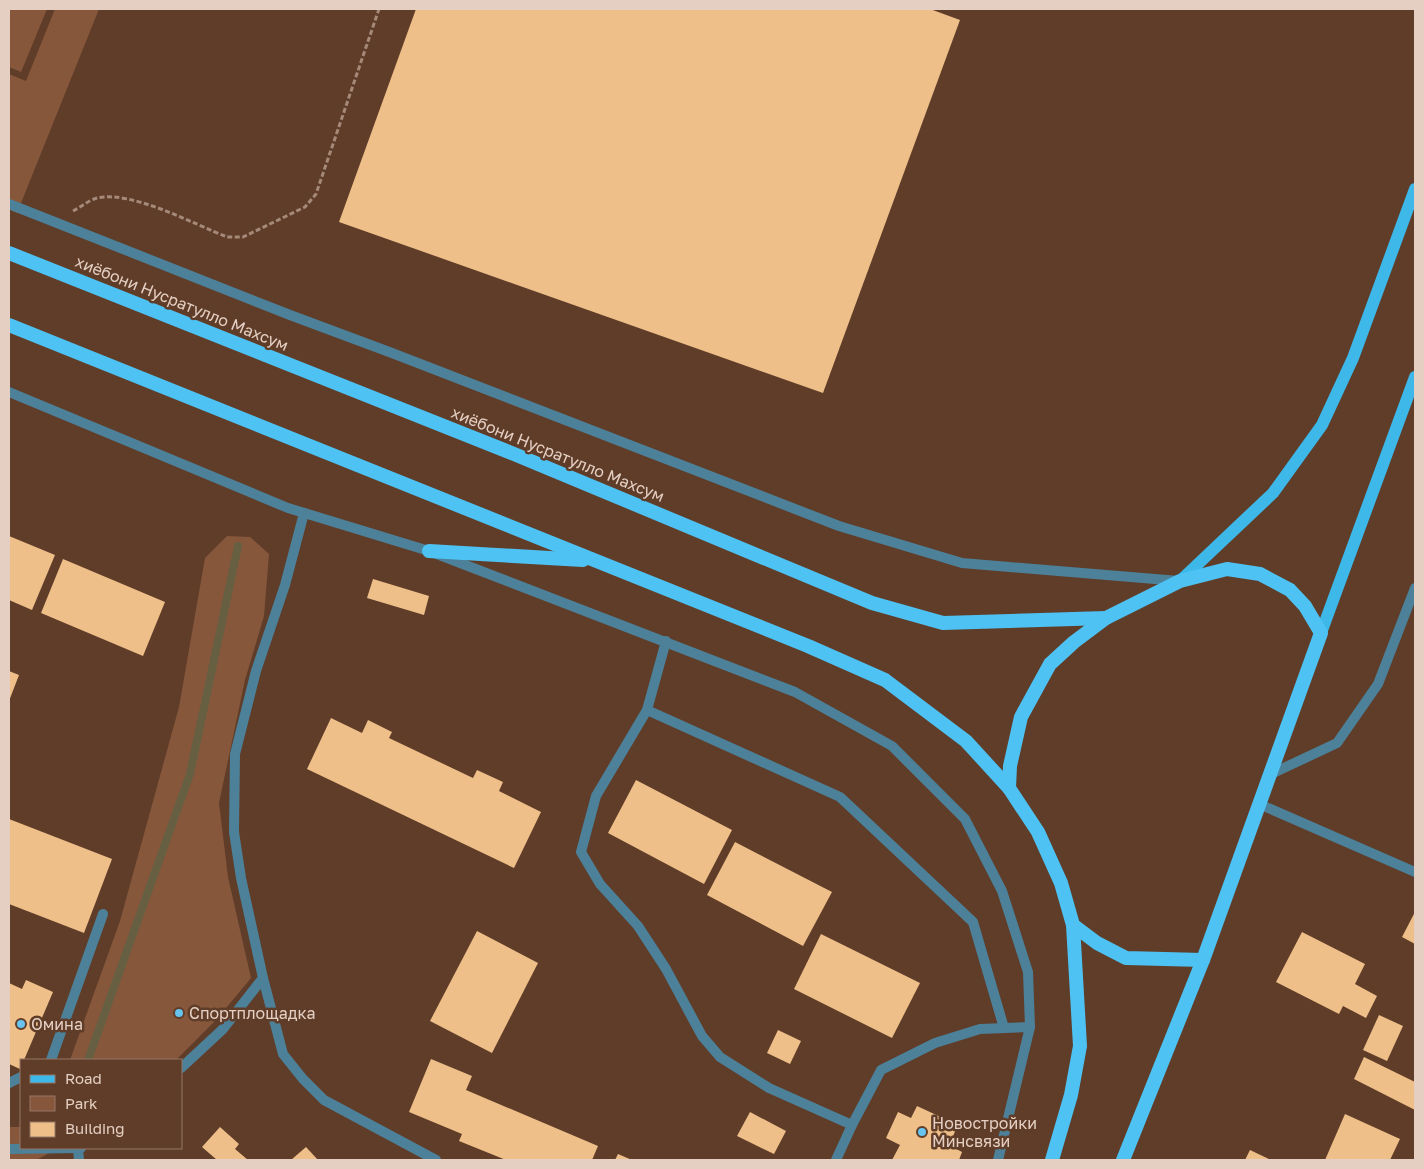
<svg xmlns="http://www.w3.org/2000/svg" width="1424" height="1169" font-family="'Golos Text',sans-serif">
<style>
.green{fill:#87573c}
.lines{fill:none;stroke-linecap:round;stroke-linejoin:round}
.stream{stroke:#665f42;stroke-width:8}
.building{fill:#efbf89}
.path{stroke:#a58979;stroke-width:3;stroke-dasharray:5 2.5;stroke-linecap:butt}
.service{stroke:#4c8199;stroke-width:10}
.tertiary{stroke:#4c8199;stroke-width:10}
.primary{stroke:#3db8e9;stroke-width:12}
.trunk{stroke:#4ec2f2;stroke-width:14}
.poi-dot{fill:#66c4ef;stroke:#5f3d29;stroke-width:2}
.labels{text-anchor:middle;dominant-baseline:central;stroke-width:5;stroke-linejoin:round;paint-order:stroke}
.street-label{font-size:16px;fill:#e5cfc3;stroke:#5f3d29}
.poi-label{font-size:16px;fill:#e5cfc3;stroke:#5f3d29;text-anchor:start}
</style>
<rect width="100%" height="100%" fill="#5f3d29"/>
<g class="green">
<polygon points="9,9 47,9 21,72 9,67"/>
<polygon points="55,9 99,9 17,213 9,209 9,74 26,81"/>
<polygon points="227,536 250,537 269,554 264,616 245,680 219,803 228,877 251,978 217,1019 176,1060 70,1060 120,921 179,707 205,558"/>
<polygon points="9,1127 21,1127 21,1148 59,1148 36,1160 9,1160"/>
</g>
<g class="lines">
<polyline class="stream" points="88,1060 190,774 238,546"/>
</g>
<g class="building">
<polygon points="416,9 930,9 960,20 823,393 339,222"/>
<polygon points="9,536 55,555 32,610 9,600"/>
<polygon points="63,559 165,602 143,656 41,613"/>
<polygon points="373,579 429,596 424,615 367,598"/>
<polygon points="9,671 19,675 9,701"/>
<polygon points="331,718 362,733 368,720 392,732 389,738 473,778 477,770 503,782 499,791 541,812 514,868 307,769"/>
<polygon points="636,780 732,830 704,884 608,833"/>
<polygon points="9,819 112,859 84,933 9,904"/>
<polygon points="735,842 832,892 803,946 707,895"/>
<polygon points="1415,912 1415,944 1402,937"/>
<polygon points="477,931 538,963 492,1053 430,1021"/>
<polygon points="1302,932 1365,964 1355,984 1377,996 1366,1018 1343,1006 1339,1014 1276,982"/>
<polygon points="821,934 920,983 892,1038 794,989"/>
<polygon points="26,980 53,992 24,1060 21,1060 20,1069 9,1064 9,983 22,989"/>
<polygon points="1379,1015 1403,1026 1387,1061 1363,1050"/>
<polygon points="778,1030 801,1041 790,1064 767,1053"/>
<polygon points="1364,1057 1415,1082 1415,1110 1354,1079"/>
<polygon points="431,1059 472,1076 466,1090 598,1146 592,1160 506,1160 459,1141 462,1134 409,1112"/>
<polygon points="917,1106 958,1125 949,1145 962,1152 959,1160 892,1160 900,1145 886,1138 898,1112 911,1118"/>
<polygon points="750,1112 786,1131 774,1154 737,1136"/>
<polygon points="1345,1114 1400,1139 1390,1160 1325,1160"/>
<polygon points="220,1127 239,1144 235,1149 248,1160 217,1160 202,1147"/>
<polygon points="306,1147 318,1160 291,1160"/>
<polygon points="1250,1150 1271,1160 1245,1160"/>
<polygon points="618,1154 632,1160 615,1160"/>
</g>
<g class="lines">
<path class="path" d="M73,211c8,-4 16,-11 24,-13 34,-8 97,26 130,39h16l62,-30 11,-13 63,-185"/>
<g class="service">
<polyline points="666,641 647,710 596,796 581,852 600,884 638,926 666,969 702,1036 720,1057 769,1088 852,1125"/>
<polyline points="647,710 840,797 973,922 1004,1028"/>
<polyline points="1271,774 1337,743 1378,684 1415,588"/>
<polyline points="1259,804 1415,872"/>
<polyline points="263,978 283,1054 303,1079 324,1100 436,1160"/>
<polyline points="51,1060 103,914"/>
<polyline points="181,1068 223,1029 263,978 241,878 234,832 235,754 256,671 285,585 304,513"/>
<polyline points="9,1083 21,1077"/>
<polyline points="9,1149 81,1148"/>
<polyline points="78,1149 79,1160"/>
<polyline points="836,1160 852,1125 881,1070 935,1043 980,1029 1030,1027"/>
</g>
<g class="tertiary">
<polyline points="9,204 290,315 392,353 839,526 962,563 1179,581"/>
<polyline points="9,392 288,508 429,551 795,692 892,746 965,819 1002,891 1028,972 1030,1027 998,1160"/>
</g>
<g class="primary">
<polyline points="1180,581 1273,493 1322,425 1353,358 1415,189"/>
<polyline points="1321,633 1415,377"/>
</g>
<g class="trunk">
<polyline points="9,253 514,454 872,603 943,623 1106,618"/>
<polyline points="9,325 808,646 885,680 966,741 1009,788"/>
<polyline points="429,551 583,560"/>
<polyline points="1073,925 1097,943 1126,958 1203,960"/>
<polyline points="1052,1160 1071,1095 1080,1046 1073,925 1061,883 1038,832 1009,788 1010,766 1021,717 1050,664 1074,642 1106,618 1180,581 1227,569 1260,574 1290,590 1305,606 1321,633 1203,960 1123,1160"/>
</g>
</g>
<g class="poi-dot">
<circle cx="179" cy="1013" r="5"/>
<circle cx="21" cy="1024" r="5"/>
<circle cx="922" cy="1132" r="5"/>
</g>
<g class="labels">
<g class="street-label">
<text transform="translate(182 303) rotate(22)">хиёбони Нусратулло Махсум</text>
<text transform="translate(558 454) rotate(22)">хиёбони Нусратулло Махсум</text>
</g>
<g class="poi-label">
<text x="189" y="1013">Спортплощадка</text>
<text x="31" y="1024">Омина</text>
<text x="932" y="1123">Новостройки<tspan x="932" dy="18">Минсвязи</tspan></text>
</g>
</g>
<rect width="1424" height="1169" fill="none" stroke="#e5cfc3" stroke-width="20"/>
<rect x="20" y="1059" width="162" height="90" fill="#5f3d29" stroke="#957767"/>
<rect x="30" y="1075" width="25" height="8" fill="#3db8e9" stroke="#957767"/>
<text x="65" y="1084" font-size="15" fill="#e5cfc3">Road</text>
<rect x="30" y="1096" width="25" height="15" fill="#87573c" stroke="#957767"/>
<text x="65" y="1109" font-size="15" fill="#e5cfc3">Park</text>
<rect x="30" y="1122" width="25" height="15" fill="#efbf89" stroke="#957767"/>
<text x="65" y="1134" font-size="15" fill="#e5cfc3">Building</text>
</svg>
